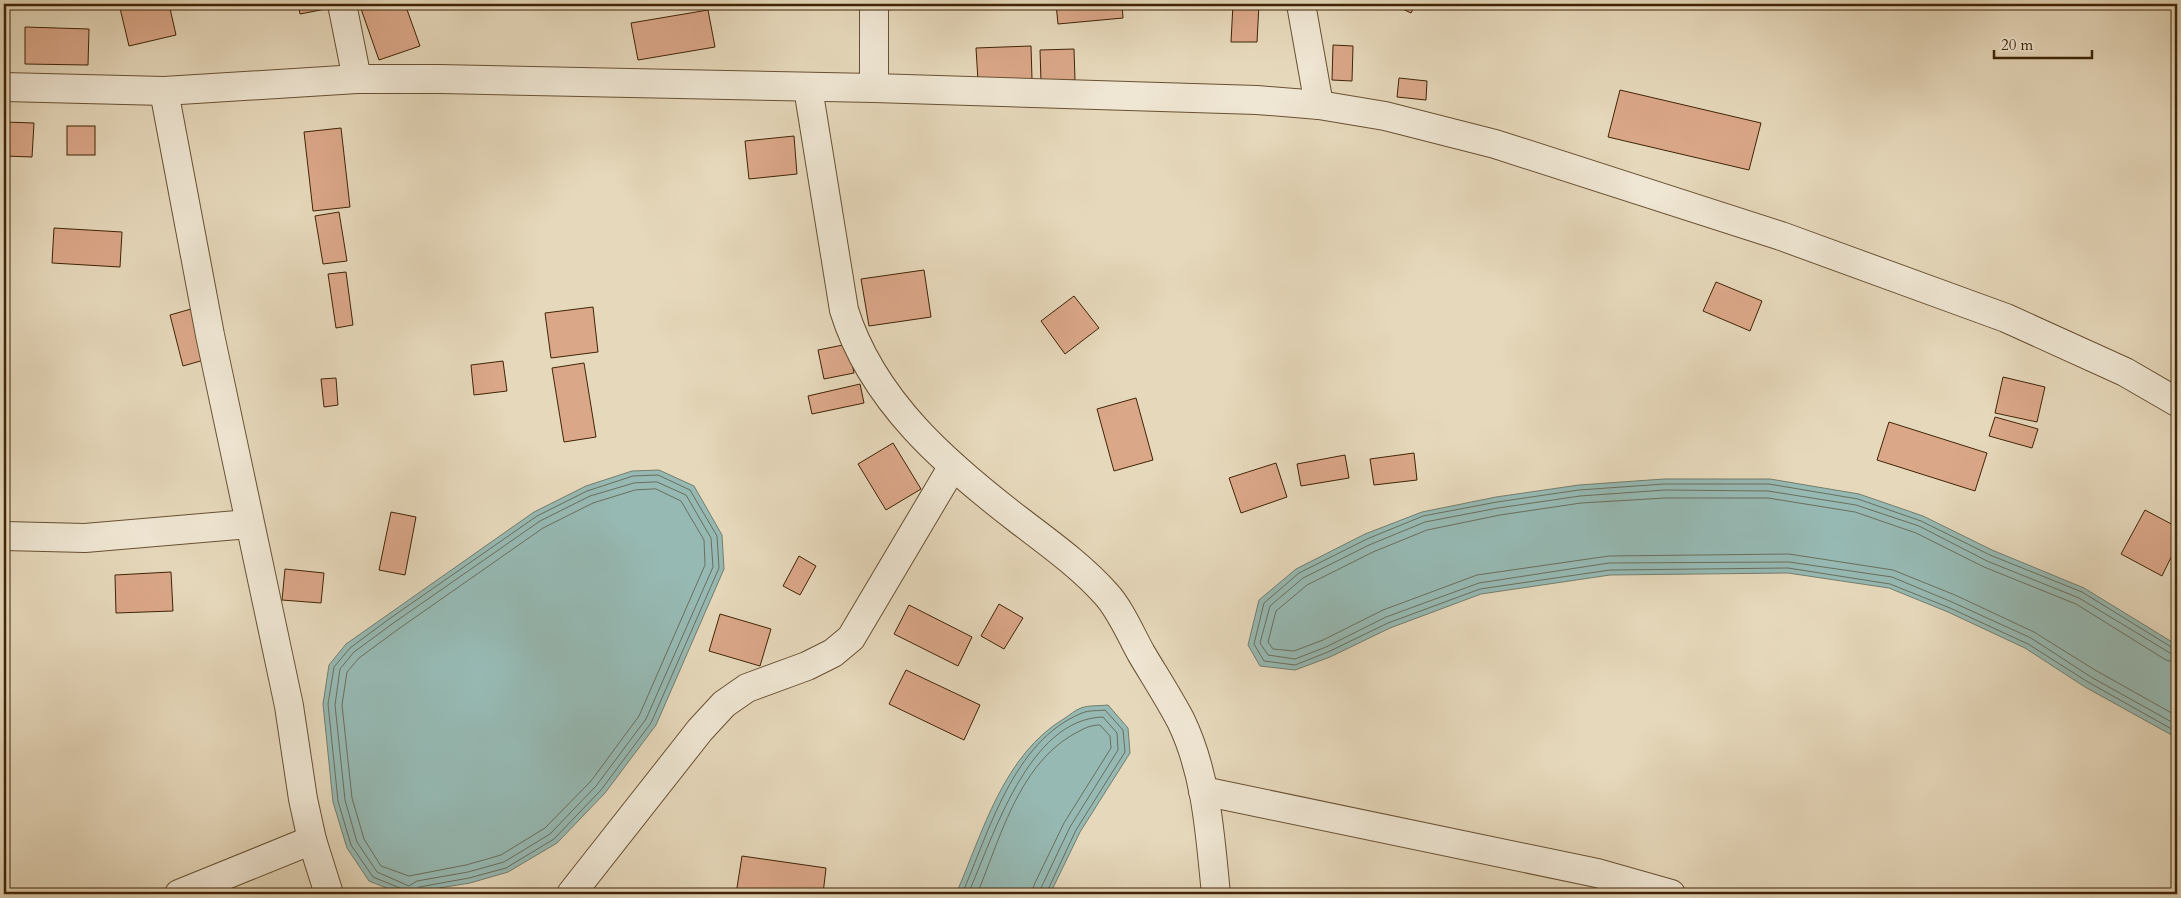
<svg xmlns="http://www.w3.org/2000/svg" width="2181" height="898" font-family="Cardo,serif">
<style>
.water{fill:#96b9b3;stroke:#737d6d}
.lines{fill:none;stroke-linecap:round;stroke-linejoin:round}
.shore{stroke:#6a6e5c;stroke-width:1}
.building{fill:#dba789;stroke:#3f2405}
.minor-casing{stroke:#695132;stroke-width:30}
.minor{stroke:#efe6d3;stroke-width:28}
</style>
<rect width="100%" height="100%" fill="#e6d8bb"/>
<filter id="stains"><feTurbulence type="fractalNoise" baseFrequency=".004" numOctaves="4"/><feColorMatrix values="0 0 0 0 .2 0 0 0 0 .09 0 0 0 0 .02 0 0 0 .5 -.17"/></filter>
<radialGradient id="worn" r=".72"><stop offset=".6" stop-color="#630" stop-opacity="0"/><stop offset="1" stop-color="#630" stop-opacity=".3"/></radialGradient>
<g class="water">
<polygon points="659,470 694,486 722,535 724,569 656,725 605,793 557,843 508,872 470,883 402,894 369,881 347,848 333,802 323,704 329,665 346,644 534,512 586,486 632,471"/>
<polygon points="1664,479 1770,479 1859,494 1923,516 1992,550 2084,588 2177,645 2177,738 2085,687 2025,648 1948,612 1889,588 1788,573 1610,575 1481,594 1390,628 1330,657 1295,670 1260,666 1248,645 1259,600 1296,569 1365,534 1422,512 1496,497 1579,485"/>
<path d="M1108,705l20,23 2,25 -50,79 -30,62h-94c27,-62 47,-139 109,-176 5,-3 10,-8 16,-10 8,-3 19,-2 27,-3z"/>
</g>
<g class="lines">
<g class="shore">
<polygon points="657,482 686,495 711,538 713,567 646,719 596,786 550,834 504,862 468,872 417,881 409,886 377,872 357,842 345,800 335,705 340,669 354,652 392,624 540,521 590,496 634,483"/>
<polygon points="656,489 681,501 704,540 705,565 639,716 591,781 545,828 501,855 466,865 409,876 381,866 364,839 352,798 342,705 347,672 359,658 397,630 543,528 593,503 635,490"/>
<polyline points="2177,649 2173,648 2082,592 1990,555 1921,521 1858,499 1769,484 1664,484 1579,490 1497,502 1423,516 1367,539 1299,573 1264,603 1254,644 1264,661 1295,665 1328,652 1388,623 1480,589 1610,570 1788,568 1890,584 1950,608 2028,644 2088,682 2177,732"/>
<polyline points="2177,655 2170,653 2079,598 1987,561 1919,526 1856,505 1768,491 1665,490 1580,496 1498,508 1425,522 1369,545 1303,578 1270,606 1260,643 1268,655 1295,659 1326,647 1386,617 1479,583 1609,563 1789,562 1892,577 1952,602 2031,638 2091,677 2177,725"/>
<polyline points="2177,663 2166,660 2076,604 1984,567 1916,533 1855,512 1768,498 1665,498 1581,503 1500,515 1427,530 1373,552 1307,585 1276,611 1268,642 1273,649 1294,651 1323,640 1383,610 1477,575 1609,556 1789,554 1893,570 1955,595 2034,632 2095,670 2177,716"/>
<polyline points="403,894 400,888 373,877 351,845 338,801 328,704 334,667 350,648 389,619 537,516 587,491 633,476 658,475 690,490 717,536 719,568 651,723 601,790 554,839 506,868 469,878 419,887 415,890 414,894"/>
<path d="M962,894c27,-62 51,-153 120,-181 7,-3 16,-2 23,-3l18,20 2,22 -49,78 -30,64"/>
<path d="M968,894c25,-56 60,-175 135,-177l14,16 1,17 -48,77 -29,61 -1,6"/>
<path d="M977,894c23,-54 40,-126 95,-159 10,-5 16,-10 28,-10l10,11 1,12 -47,75 -30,62 -2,9"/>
</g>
</g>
<g class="building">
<polygon points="119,4 169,4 176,35 129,46"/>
<polygon points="298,4 335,4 336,7 300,14"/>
<polygon points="366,4 405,4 420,46 379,60 360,6"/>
<polygon points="1056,4 1122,4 1123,18 1058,24"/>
<polygon points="1233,4 1259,4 1257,42 1231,42"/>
<polygon points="1392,4 1416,4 1411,13"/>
<polygon points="708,10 715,47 638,60 631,23"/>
<polygon points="25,27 89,29 88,65 25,64"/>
<polygon points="1333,45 1353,46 1352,81 1332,80"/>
<polygon points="1031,46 1032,79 978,81 976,48"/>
<polygon points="1074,49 1075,80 1041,82 1040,50"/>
<polygon points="1399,78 1427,81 1426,100 1397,97"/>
<polygon points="1620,90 1761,123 1749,170 1608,137"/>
<polygon points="4,122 34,123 32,157 4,156"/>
<rect x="67" y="126" width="28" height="29"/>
<polygon points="341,128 350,207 313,211 304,132"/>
<polygon points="794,136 797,174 749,179 745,141"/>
<polygon points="339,212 347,261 323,264 315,216"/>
<polygon points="54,228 122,232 120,267 52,263"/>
<polygon points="924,270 931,317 869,326 861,279"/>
<polygon points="346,272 353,325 336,328 328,274"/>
<polygon points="1716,282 1762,301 1750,331 1703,311"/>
<polygon points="1074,296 1099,328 1065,354 1041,321"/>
<polygon points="593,307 598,352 551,358 545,313"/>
<polygon points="191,309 204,360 183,366 170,315"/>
<polygon points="848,344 854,373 824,379 818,350"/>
<polygon points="503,361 507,391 474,395 471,365"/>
<polygon points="584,363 596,437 564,442 552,368"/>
<polygon points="2003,377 2045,387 2037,422 1995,413"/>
<polygon points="336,378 338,405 324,407 321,379"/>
<polygon points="860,384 864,403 812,414 808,396"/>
<polygon points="1136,398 1153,460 1114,471 1097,409"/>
<polygon points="1995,417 2038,429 2032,448 1989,436"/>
<polygon points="1889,422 1987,453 1975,491 1877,460"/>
<polygon points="893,443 921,489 886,510 858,464"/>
<polygon points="1414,453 1417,480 1374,485 1370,459"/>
<polygon points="1345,455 1349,478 1301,486 1297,464"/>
<polygon points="1276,463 1287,497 1241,513 1229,478"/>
<polygon points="2145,510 2177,527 2177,545 2162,576 2121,554"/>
<polygon points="391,512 416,517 405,575 379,570"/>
<polygon points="799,556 816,566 800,595 783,586"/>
<polygon points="285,569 324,573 321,603 282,600"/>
<polygon points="171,572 173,611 116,613 115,575"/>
<polygon points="999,604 1023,618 1004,649 981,636"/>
<polygon points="909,605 972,637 958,666 894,634"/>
<polygon points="720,614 771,629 760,666 709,651"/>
<polygon points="906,670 980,705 964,740 889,704"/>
<polygon points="742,856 826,868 823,894 736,894"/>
</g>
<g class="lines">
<defs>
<g id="minor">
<polyline points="342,4 357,79"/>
<polyline points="874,4 874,88"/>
<polyline points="1301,4 1319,105"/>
<polyline points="4,87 164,91 357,79 440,79 874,88 1257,100 1319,105 1385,116 1495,144 1781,236 2006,318 2125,372 2177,402"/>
<path d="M808,88l36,222c28,91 103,155 176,211 30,23 61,45 86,73 14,15 25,41 35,59 13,22 28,45 40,68 26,54 29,115 35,173"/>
<polyline points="164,91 210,335 289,706 303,799 312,840 329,894"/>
<polyline points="4,536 85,538 249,524"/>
<polyline points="1203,791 1597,873 1671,894"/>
<polyline points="179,894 312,840"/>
<polyline points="571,894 700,730 724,704 747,688 807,666 833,653 851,638 953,466"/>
</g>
</defs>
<use href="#minor" class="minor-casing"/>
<use href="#minor" class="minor"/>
</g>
<rect width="2181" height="898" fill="none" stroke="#e6d8bb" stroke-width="20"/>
<rect x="5" y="5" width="2171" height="888" fill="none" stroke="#3f2405" stroke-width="2.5"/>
<rect x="10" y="10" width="2161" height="878" fill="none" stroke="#3f2405"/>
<path d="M1994 50v8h98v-8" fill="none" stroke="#3f2405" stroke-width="2.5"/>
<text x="2001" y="50" font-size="15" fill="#3f2405" stroke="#efe6d3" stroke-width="4" paint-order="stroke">20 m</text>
<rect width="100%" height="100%" filter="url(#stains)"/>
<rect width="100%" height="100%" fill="url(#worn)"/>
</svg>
